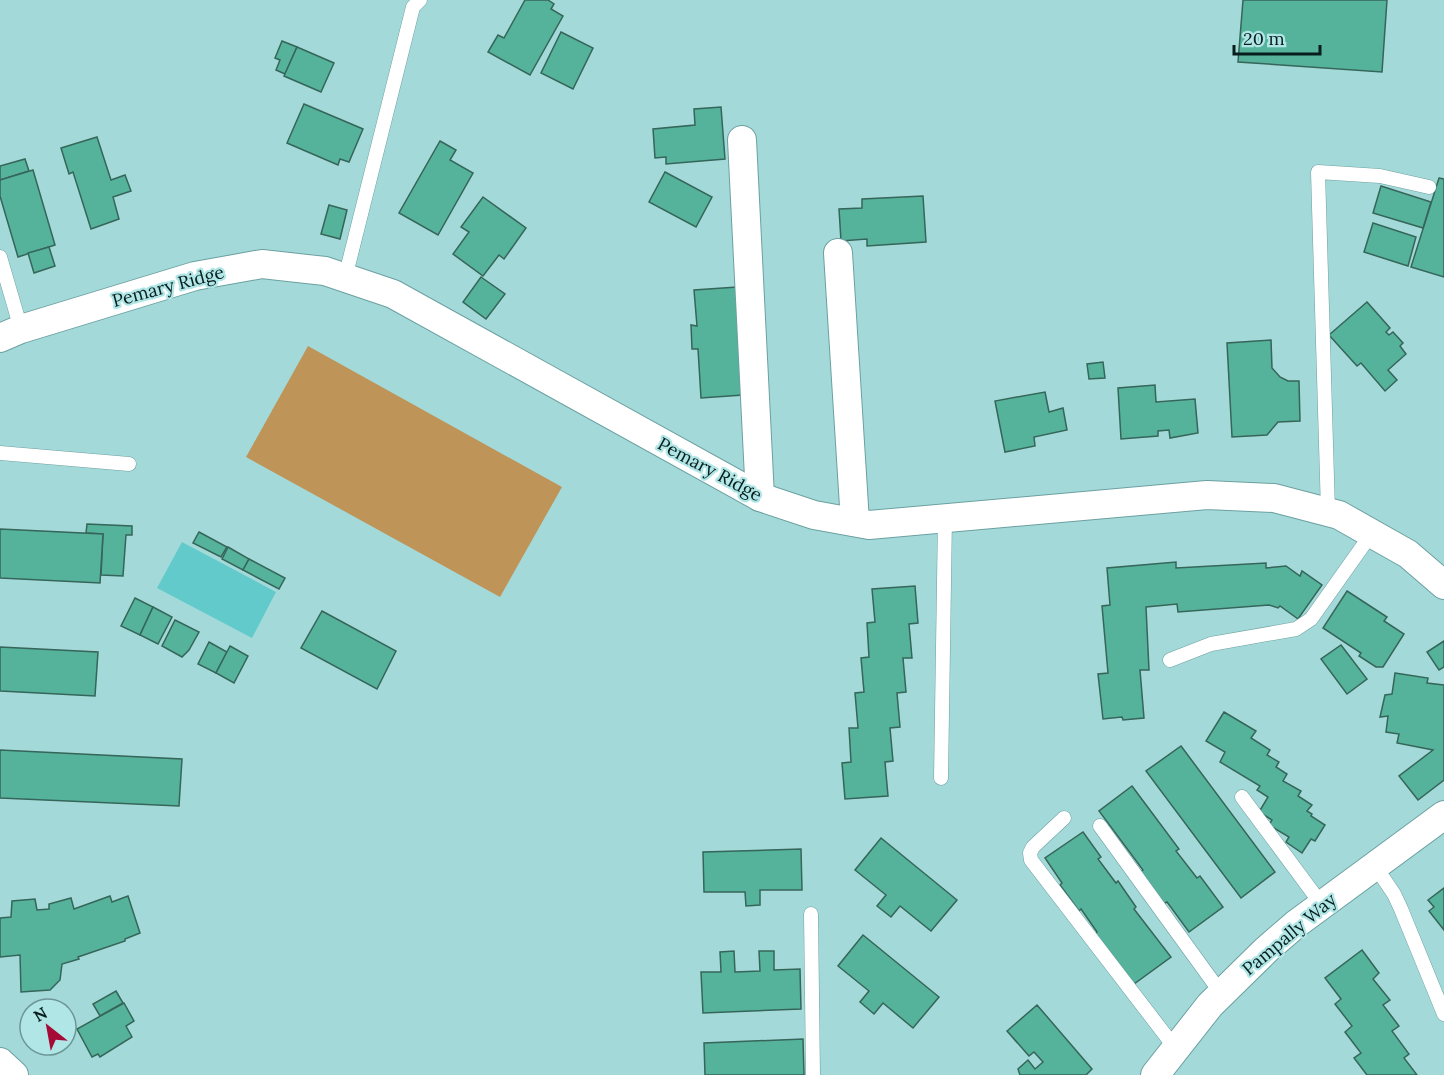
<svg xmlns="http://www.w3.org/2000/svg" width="1444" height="1075" font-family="Lora,serif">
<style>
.green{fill:#be9458}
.water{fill:#62caca}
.building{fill:#55b29b;stroke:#366559;stroke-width:1.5}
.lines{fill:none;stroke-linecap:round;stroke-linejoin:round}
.lane-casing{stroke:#6ca0a0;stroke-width:15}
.street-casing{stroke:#6ca0a0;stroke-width:30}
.lane{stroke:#fff;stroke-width:14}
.street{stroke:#fff;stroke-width:28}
.labels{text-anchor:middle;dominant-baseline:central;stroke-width:4.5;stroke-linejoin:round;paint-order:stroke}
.street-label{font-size:18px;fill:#081e1e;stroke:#b0e7e6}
</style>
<rect width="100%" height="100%" fill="#a3dad9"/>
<polygon class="green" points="308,346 562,487 500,597 246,457"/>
<polygon class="water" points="182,542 276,592 252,638 157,588"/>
<g class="building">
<polygon points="525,0 548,0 554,4 551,9 563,16 530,75 488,52 498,35 504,38"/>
<polygon points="1243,0 1387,0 1382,72 1238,62"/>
<polygon points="561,32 593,48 573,89 541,73"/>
<polygon points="282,41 297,47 285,74 276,70 280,60 275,58"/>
<polygon points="297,47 334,63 321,92 284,76"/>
<polygon points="304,104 363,129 349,162 340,159 338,165 287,143"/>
<polygon points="721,107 725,159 666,164 666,157 655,158 653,129 695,125 694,109"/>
<polygon points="97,137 111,180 125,175 131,191 113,197 119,219 91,229 73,172 69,174 61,148"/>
<polygon points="440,141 456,150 450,160 473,173 438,235 399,213"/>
<polygon points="25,159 29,171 0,180 0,166"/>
<polygon points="33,170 55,245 18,257 0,196 0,180"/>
<polygon points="665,172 712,197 696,227 649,202"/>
<polygon points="1439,178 1444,179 1444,277 1411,267"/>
<polygon points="1381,186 1431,202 1423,228 1373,213"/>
<polygon points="923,196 926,242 867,246 867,239 841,241 839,209 862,208 862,199"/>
<polygon points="483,197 526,228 504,259 499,255 483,276 453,254 469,232 461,227"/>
<polygon points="329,205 347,210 340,239 321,234"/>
<polygon points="1373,223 1416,237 1408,266 1364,252"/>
<polygon points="49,247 55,266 34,273 28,253"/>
<polygon points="481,277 505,294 486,319 463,302"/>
<polygon points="737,287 743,395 701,398 698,349 692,349 691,325 697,326 694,290"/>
<polygon points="1367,302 1390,328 1386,332 1389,335 1393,332 1403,343 1400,346 1406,354 1388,370 1397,380 1385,391 1361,363 1357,366 1329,335"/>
<polygon points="1271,340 1272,368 1280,377 1288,381 1299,381 1300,421 1278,422 1267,435 1232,437 1227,343"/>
<polygon points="1103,362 1105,378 1089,379 1087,364"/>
<polygon points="1155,385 1156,402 1195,399 1198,433 1170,438 1169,430 1158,431 1158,436 1121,439 1118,388"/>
<polygon points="1045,392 1049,412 1063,408 1067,430 1034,437 1035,446 1005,452 995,401"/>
<polygon points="87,524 132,526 132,535 126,535 123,576 101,575 103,534 86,533"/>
<polygon points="0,529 103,534 100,583 0,578"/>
<polygon points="199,532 227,547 221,557 193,543"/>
<polygon points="228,547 249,559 243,570 222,559"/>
<polygon points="249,559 285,578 279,589 243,570"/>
<polygon points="1176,562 1176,568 1266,563 1266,568 1286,566 1300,576 1302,571 1322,585 1298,619 1280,606 1278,608 1269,605 1178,612 1177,604 1146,607 1149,670 1140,670 1144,718 1123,720 1122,717 1103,719 1098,674 1108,673 1102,606 1110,605 1107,568"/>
<polygon points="915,586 918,623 909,624 912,658 903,658 906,692 897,693 900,727 890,728 893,761 885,762 888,796 845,799 842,763 851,762 849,728 858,728 855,693 864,692 861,658 869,657 867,623 875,622 872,589"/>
<polygon points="1347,591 1387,617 1384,621 1404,634 1383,667 1376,667 1359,656 1361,653 1323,628"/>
<polygon points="135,598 153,607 140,635 121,626"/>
<polygon points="153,607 172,617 158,644 140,635"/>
<polygon points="322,611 396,651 377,689 301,648"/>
<polygon points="175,620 199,632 189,650 182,657 162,646"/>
<polygon points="1444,641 1444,667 1439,670 1427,652"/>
<polygon points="209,642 227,652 216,673 198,664"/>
<polygon points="1341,645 1367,679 1347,694 1321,659"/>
<polygon points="230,646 248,656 234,683 216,673"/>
<polygon points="0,647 98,652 95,696 0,691"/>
<polygon points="1395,673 1428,678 1427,683 1444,685 1444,780 1418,800 1399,776 1433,750 1397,743 1399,734 1386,732 1388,716 1380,717 1385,695 1392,694"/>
<polygon points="1224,712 1256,731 1251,738 1270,750 1267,755 1279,762 1276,767 1287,774 1283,781 1301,791 1298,796 1312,805 1307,811 1312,814 1311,816 1325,825 1315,841 1311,839 1302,853 1286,842 1289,837 1269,825 1272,820 1259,812 1268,797 1257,790 1260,786 1220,762 1225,752 1206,741"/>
<polygon points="1181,746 1275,872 1241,898 1146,771"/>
<polygon points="0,750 182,759 179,806 0,798"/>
<polygon points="1132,786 1179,849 1176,851 1197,878 1200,876 1223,907 1189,932 1167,902 1163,904 1140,872 1143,870 1099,811"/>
<polygon points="1083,832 1101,857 1098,859 1116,883 1118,881 1136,907 1134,909 1171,957 1134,984 1095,934 1097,932 1081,909 1079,911 1060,885 1062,883 1045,858"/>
<polygon points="881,838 957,900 931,931 900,906 891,917 877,906 886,895 855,870"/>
<polygon points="801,849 802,890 760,890 760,905 746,906 745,892 704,892 703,852"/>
<polygon points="1444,888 1444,930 1429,911 1434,907 1428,900"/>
<polygon points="110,896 112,902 128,896 140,933 125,939 125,941 78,957 79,959 62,964 60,980 50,990 21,992 20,955 0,957 0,918 11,917 12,901 35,899 37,910 49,909 49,904 71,898 74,909"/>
<polygon points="863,935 939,997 913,1028 883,1003 874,1014 860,1002 869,991 838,966"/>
<polygon points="1362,950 1379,973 1373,979 1390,1000 1383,1005 1399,1026 1392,1031 1409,1054 1404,1058 1417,1075 1367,1075 1354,1058 1361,1053 1345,1032 1352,1026 1335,1004 1341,999 1325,978"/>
<polygon points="734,951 735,972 760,971 759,951 774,951 774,970 800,969 801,1009 703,1013 701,972 721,972 720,952"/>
<polygon points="116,991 123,1003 100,1016 93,1004"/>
<polygon points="124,1003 134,1021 126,1026 132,1037 100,1057 98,1054 92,1057 77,1029"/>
<polygon points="1037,1005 1092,1069 1086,1075 1020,1075 1018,1069 1028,1060 1035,1069 1043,1062 1034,1052 1029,1056 1007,1031"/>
<polygon points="803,1039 804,1075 705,1075 704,1043"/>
</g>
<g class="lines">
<defs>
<g id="lane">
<polyline points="0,257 21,329"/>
<polyline points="345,278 413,7 420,0"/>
<polyline points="0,453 129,464"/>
<polyline points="1328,512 1318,172 1380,176 1429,187"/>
<polyline points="1170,660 1211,644 1296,629 1311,619 1372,533"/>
<polyline points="941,778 945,517"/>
<polyline points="1242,797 1322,905"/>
<polyline points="1064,818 1033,847 1030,853 1031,860 1176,1049"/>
<polyline points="1100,826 1221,993"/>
<polyline points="1375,866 1394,894 1401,909 1444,1014"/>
<polyline points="811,914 813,1075"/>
</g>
<g id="street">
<polyline points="742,140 760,497"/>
<polyline points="838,253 855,522"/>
<polyline points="0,338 21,329 195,276 262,264 325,271 393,294 760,497 814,515 869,525 1207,495 1274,498 1339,515 1408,554 1444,585"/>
<polyline points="0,1062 14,1075"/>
<polyline points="1155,1075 1210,1005 1266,950 1296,924 1444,815"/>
</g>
</defs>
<use href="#lane" class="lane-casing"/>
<use href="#street" class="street-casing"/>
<use href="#lane" class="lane"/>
<use href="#street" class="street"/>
</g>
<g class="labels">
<g class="street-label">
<text transform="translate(168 286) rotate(-15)">Pemary Ridge</text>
<text transform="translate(710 469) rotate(28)">Pemary Ridge</text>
<text transform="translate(1289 934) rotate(-40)">Pampally Way</text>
</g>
</g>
<g transform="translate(48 1027) rotate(329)"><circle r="28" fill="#b0e7e6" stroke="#6d9796" stroke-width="1.5"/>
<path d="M0-4.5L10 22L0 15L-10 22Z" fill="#a60b38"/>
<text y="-9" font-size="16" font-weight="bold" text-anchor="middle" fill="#081e1e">N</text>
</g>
<path d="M1234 45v9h86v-9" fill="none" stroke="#081e1e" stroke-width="3"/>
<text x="1243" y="45" font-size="18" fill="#081e1e" stroke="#b0e7e6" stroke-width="4.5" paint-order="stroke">20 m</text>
</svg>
